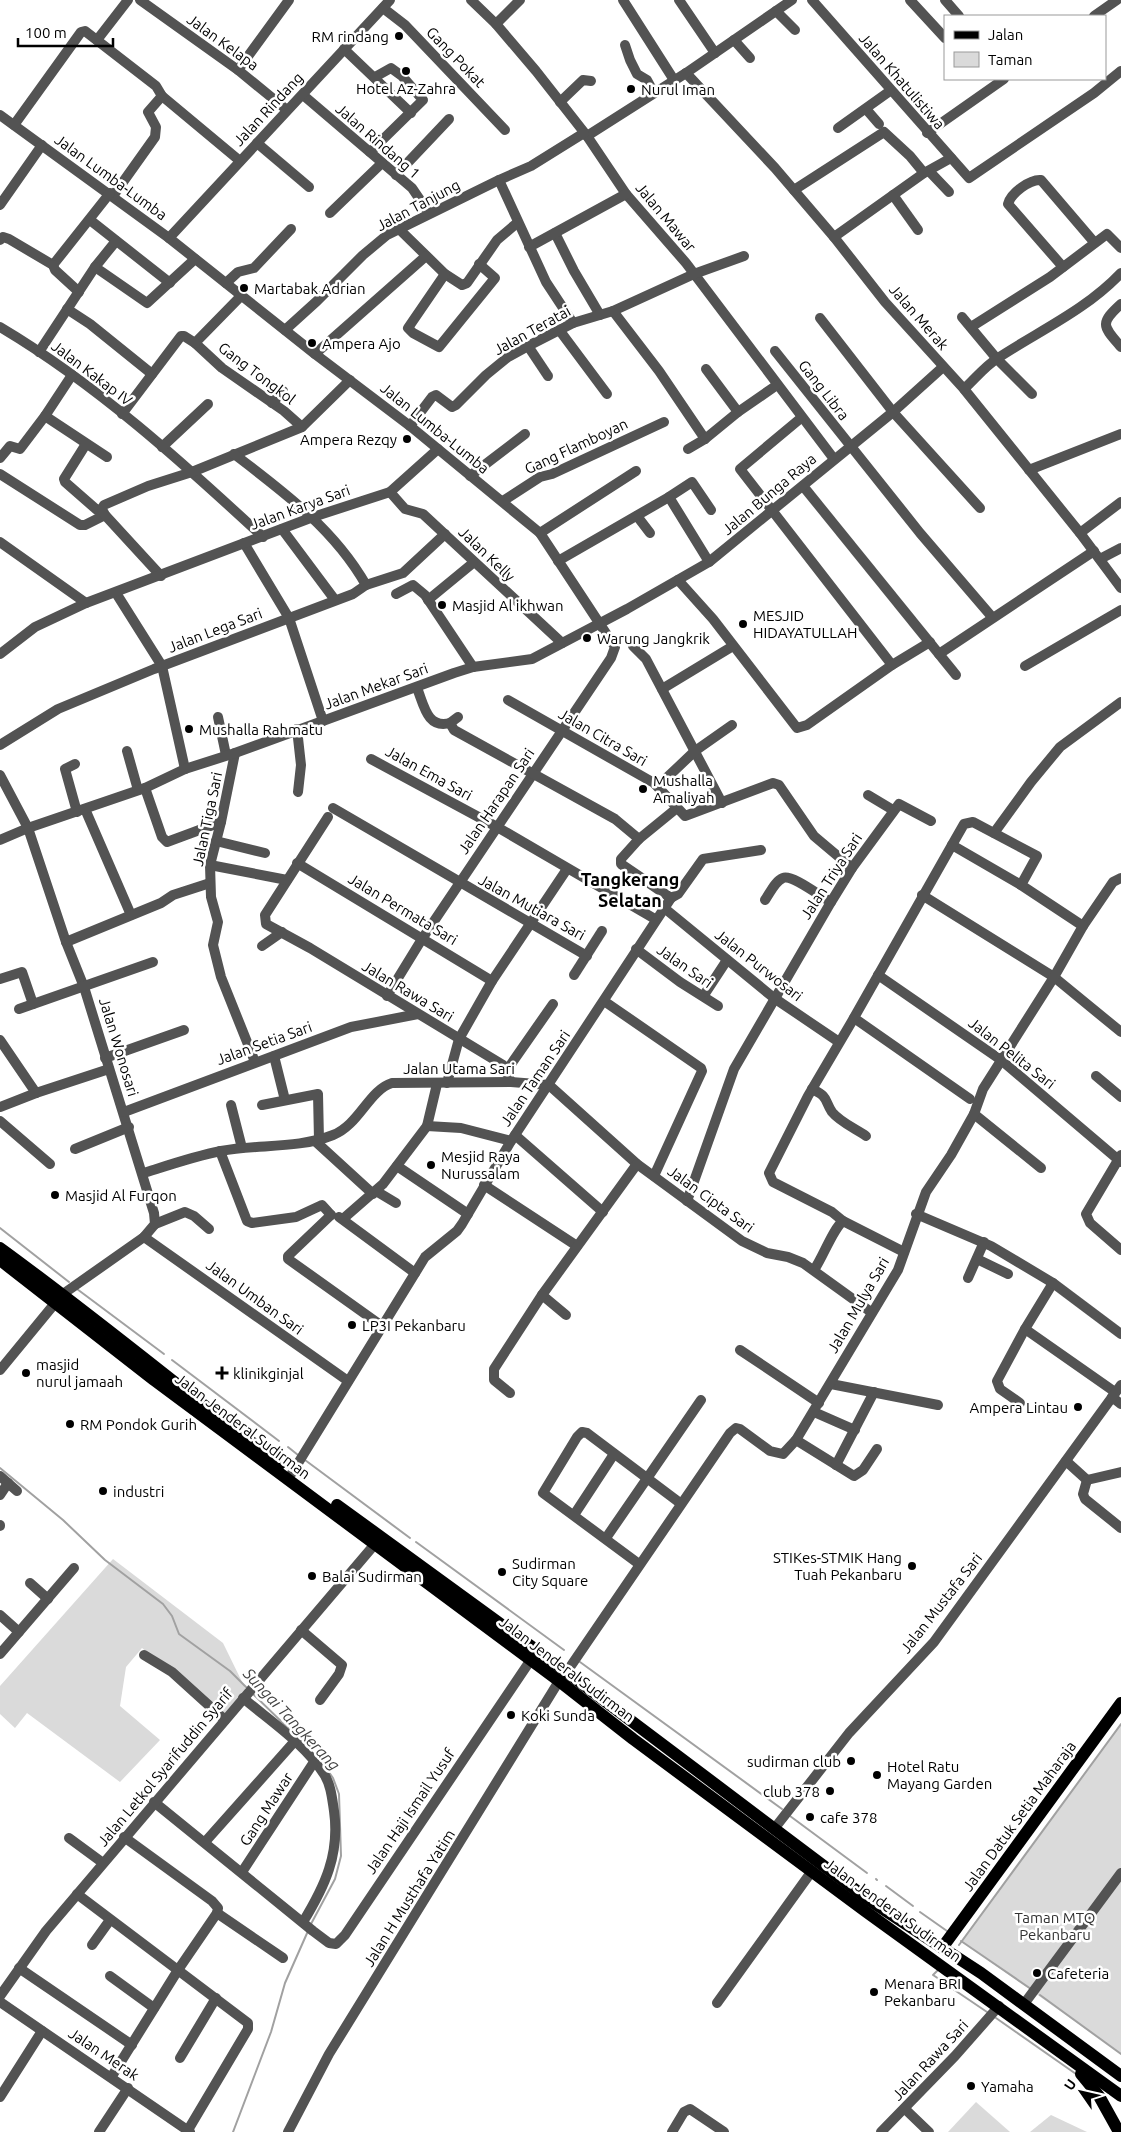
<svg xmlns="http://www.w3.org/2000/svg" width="1121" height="2132" font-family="Ubuntu,sans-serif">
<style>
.green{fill:#dadada}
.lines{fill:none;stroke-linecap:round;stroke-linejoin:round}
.stream{stroke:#a1a1a1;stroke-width:2}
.minor{stroke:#535353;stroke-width:10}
.major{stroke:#000;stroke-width:12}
.poi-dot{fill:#000;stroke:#fff;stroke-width:2}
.labels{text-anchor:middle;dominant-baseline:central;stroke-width:5;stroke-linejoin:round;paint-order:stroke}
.poi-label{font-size:15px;fill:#000;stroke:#fff;text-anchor:start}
.street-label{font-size:15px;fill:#000;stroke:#fff}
.park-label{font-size:15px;fill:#313131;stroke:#fff}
.water-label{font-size:16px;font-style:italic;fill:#424242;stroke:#fff}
.quarter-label{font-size:18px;font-weight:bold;fill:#000;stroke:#fff}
</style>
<rect width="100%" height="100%" fill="#fff"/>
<g class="green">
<polygon points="113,1559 223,1643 246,1690 224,1715 142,1648 126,1667 120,1706 160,1740 120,1782 27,1713 15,1728 0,1714 0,1686"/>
<polygon points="1121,1724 1121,2054 961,1941"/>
<polygon points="976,2102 1010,2132 948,2132"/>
<polygon points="1051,2115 1087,2132 1030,2132"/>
</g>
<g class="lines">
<g class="stream">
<polyline points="0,1228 69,1282"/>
<polyline points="77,1289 164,1354"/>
<polyline points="172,1360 279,1441"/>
<polyline points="288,1447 298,1455"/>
<polyline points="305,1460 410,1538"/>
<polyline points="0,1468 63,1520 105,1560 163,1604 172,1616 179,1634 230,1671 248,1689"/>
<polyline points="416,1542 564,1650"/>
<polyline points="580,1662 782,1809"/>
<polyline points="253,1694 289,1729"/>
<polyline points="790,1816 867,1873"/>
<polyline points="876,1879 877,1880"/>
<polyline points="886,1886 913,1906"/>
<polyline points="920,1912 947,1931"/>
<polyline points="311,1924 335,1879 341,1856 339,1794 333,1778 324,1765"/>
<polyline points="961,1941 1031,1989"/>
<polyline points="959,1945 1121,1724"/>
<polyline points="938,1970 933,1975 945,1983"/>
<polyline points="953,1989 987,2012"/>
<polyline points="1040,1995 1121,2054"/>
<polyline points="996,2018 1076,2074"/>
<polyline points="233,2132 271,2032 285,1983 308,1931"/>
</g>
<g class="minor">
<polyline points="140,0 238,70 287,110"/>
<polyline points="471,0 496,24 536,71 587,136 626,194 686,263 834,459"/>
<polyline points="623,0 674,80"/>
<polyline points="679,0 715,53"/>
<polyline points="812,0 969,178 1094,93 1121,71"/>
<polyline points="910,0 945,38"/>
<polyline points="945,0 959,16"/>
<polyline points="383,8 405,25 505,130"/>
<polyline points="776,11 795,30"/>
<polyline points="1094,16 1117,0"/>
<polyline points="496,24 520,0"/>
<polyline points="97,40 128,0"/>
<polyline points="734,40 750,58"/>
<polyline points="625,45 630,60 637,74 647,80 654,93"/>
<polyline points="344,49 411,113"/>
<polyline points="238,70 289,0"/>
<polyline points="686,73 775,168 834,237 885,302 964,389 1080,533 1121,588"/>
<polyline points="303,95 412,188 429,213"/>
<polyline points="560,102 583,80 591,81"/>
<polyline points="866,109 879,124"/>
<polyline points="0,115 169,238 315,354 410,426 540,533 615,647 611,658 422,939 387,996"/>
<polyline points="14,125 81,32 85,31 156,86 162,96 240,161"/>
<polyline points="838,128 890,91"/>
<polyline points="927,133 1004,79"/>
<polyline points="587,136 686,73 792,0"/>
<polyline points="257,143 309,187"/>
<polyline points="370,152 423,100 402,76 391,68 375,77"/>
<polyline points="929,171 949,192"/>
<polyline points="396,175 449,119"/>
<polyline points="499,180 546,282 573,323"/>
<polyline points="794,190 884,132 910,156 924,173"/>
<polyline points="893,195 918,230"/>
<polyline points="113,196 155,137 156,127 148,112 162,96"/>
<polyline points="0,205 42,145"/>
<polyline points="330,213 382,163"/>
<polyline points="90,220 170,283"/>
<polyline points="399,229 445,274 462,285 467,283 497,240 517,223"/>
<polyline points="555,233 574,271 600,315"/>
<polyline points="834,237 924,173 951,158"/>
<polyline points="169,238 390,0"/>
<polyline points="0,240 3,237 9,239 53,265 110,193"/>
<polyline points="116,241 95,267 147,303 195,259"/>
<polyline points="529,247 626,194"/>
<polyline points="53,265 55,270 79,292"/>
<path d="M1063,267l-55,-63c3,-11 22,-25 33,-24l53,62"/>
<polyline points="445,274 408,328 413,333 439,347 495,278 479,264"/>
<polyline points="226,283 238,272 254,268 291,229"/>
<polyline points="241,296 195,343 222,368 284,411 302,427"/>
<path d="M1121,304c-22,20 -18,22 0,43"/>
<polyline points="67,309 90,324 152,374"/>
<polyline points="613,311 659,371 705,439"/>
<polyline points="962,317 997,359 1032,394"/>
<polyline points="820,318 893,412 980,508"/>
<path d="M0,327c96,57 181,134 263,210"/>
<polyline points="971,327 1050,277 1107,234 1121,248"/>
<polyline points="285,330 317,301 363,255 387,235 499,180 531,166 584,133"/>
<polyline points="560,331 607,394"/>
<polyline points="528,346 548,376"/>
<polyline points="775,351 920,533 992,617"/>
<polyline points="39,352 95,267"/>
<polyline points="315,354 426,256"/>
<polyline points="706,369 738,412"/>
<path d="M964,389c11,-10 21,-23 34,-31 41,-27 88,-48 123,-85"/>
<polyline points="272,403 283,391"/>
<polyline points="122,414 181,336 184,336 195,343"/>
<polyline points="45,416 107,457"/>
<polyline points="410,426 432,397 436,395 452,407 456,405 486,375 508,357 528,346 573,323 613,311 694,274 744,256"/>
<polyline points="86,444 64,479 65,482 97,510 102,509"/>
<polyline points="162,447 208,404"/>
<polyline points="688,449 705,439 738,412 777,385"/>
<polyline points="0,458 10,446 20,449 45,416 72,375"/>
<polyline points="1029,470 1121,434"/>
<polyline points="0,474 80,525 85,525 105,515"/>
<polyline points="470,476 525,434"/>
<polyline points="803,486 956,675"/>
<polyline points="390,492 405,509 423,514 562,643"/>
<polyline points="669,497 709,562"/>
<polyline points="503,501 540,477 552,474 664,422"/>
<polyline points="637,516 650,533"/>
<polyline points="282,529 335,600"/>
<polyline points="540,533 636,471"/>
<polyline points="1080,533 1121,502"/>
<polyline points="0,542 86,603"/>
<polyline points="244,543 289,618 323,721"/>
<polyline points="1100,559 1121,548"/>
<polyline points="558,561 669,497 692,482 711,510"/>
<polyline points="161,576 105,515 102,509 104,505 148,486 192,472 302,427 350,380"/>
<polyline points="678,580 713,619 797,728 807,725 892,665 740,469 801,418"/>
<polyline points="366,585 403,573 445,534"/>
<polyline points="116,593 162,666 185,769"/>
<polyline points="396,594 413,585 425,595 473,667"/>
<polyline points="428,600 473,563"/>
<polyline points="633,646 646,659 722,803"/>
<polyline points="0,654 35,627 86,603 313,517 390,492 438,449"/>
<polyline points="939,654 1094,551"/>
<polyline points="892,665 930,642"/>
<polyline points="1025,666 1121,610"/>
<path d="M417,688c7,17 10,41 33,35"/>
<polyline points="662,689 733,646"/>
<polyline points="508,700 654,783 685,816 773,783 779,785 814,836 852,868"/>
<polyline points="218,717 226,755"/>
<polyline points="458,717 450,723 454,730 615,819 639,839"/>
<polyline points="297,729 301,765 298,792"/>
<path d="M0,745l58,-36 96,-40 199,-75 13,-9c-31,-55 -82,-93 -132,-131"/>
<polyline points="127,751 138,790"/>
<polyline points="235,753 221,822 210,865 211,897 218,922 213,945 221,977 255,1062"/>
<polyline points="371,759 497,827 655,919"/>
<polyline points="75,764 65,769 77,812"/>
<polyline points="0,775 28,828 66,942 84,987 154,1213 155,1224 144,1237 63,1294"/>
<polyline points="658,786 695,751 732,725"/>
<polyline points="145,788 162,837 167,842 221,822"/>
<polyline points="868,795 893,810"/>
<polyline points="333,808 587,956"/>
<polyline points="85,809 131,915"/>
<polyline points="328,817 265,915 266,924 310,948 503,1065 511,1082"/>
<polyline points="994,833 1031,782 1060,747 1121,702"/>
<polyline points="0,840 28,828 145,788 185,769 235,753 454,673 473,667 532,659 627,609 709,562 893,412 943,367"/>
<polyline points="216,841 265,853"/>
<polyline points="952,845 1021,885"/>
<polyline points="297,863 492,981"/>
<polyline points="210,865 287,880"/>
<polyline points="922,895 1054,977 1121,1032"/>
<polyline points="671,898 678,894 703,859 761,850"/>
<path d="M765,900c5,-7 10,-19 18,-22 9,-4 38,19 48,24"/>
<polyline points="663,907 774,998 839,1042"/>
<polyline points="1083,926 1113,882 1121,878"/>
<polyline points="66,942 161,903 173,895 210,883"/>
<polyline points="262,946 282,932"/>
<polyline points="636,949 680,982 718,1006"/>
<polyline points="574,975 602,931"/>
<polyline points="878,975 1001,1060 1121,1162"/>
<polyline points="0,979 22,972 33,1004"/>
<polyline points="706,992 727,960"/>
<polyline points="604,1001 701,1068 702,1071 654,1176"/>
<polyline points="19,1009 153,962"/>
<polyline points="854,1018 970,1099"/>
<polyline points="0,1040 36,1093"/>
<polyline points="274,1056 285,1100"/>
<polyline points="105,1058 184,1030"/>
<polyline points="507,1070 553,1004"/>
<polyline points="1096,1076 1121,1097"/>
<polyline points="447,1083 459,1039 492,981 567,869"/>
<path d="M812,1089c17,8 12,11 20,23 8,10 24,17 34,24"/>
<polyline points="231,1105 242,1148"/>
<polyline points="262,1105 318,1094 319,1140"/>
<polyline points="0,1107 36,1093 109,1069"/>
<polyline points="124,1112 351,1027 418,1014"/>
<polyline points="974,1114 1041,1168"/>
<polyline points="0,1121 50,1164"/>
<polyline points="427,1126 461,1128 511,1141"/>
<polyline points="515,1135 603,1212"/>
<polyline points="315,1141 373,1194"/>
<polyline points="75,1149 129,1127"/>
<polyline points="220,1151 247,1221 252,1223 296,1217 322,1205 331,1215"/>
<polyline points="1121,1155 1086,1214 1090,1223 1121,1250"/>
<polyline points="397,1166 468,1214"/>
<path d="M144,1173c25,-8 51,-17 77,-22 37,-7 77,-2 112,-16 26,-10 36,-45 59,-52l119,-1 38,3 88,79 105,77 25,12 21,4 15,6 68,49"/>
<polyline points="484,1185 577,1246"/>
<polyline points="376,1191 396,1203"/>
<polyline points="687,1201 734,1069 831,902 852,868 899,804 931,821"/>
<polyline points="916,1214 991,1246 1053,1283 1025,1329 1115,1392"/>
<polyline points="331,1215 288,1256 288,1259 382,1326"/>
<polyline points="339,1217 415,1273"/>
<polyline points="344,1218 383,1184 427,1126 437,1084"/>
<polyline points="155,1224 185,1212 194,1216 209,1229"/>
<polyline points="144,1237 348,1381"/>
<polyline points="977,1259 1008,1274"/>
<path d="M814,1270c9,-13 19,-41 29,-49l61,31"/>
<polyline points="968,1278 984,1242"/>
<polyline points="1053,1283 1121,1334"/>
<polyline points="542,1295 566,1315"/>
<polyline points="740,1350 819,1403"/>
<polyline points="0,1370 56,1302"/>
<polyline points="831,1384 938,1405"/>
<polyline points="510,1393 494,1380 494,1369 542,1295 637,1164"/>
<polyline points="1112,1397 1121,1404"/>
<polyline points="1020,1403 1000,1389 997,1381 1025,1329"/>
<polyline points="814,1412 855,1430"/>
<polyline points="796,1440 854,1476 863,1470 877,1449"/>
<polyline points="1066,1461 1087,1480"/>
<polyline points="836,1465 874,1392"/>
<polyline points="292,1473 425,1257 457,1231 462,1224 511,1141 671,898 621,864 621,859 639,839 677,808"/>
<polyline points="0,1476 17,1491"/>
<polyline points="1087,1480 1083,1494 1085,1499 1121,1528"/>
<polyline points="1087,1480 1121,1472"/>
<polyline points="0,1495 8,1483"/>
<polyline points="574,1515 614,1454"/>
<polyline points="0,1525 0,1526"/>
<polyline points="606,1538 701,1400"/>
<polyline points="639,1564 543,1493 577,1437 582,1432 587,1433 680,1503"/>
<polyline points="30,1583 48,1599"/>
<polyline points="0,1615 19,1632"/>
<polyline points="301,1630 342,1665 339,1674 320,1700"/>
<polyline points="0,1654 74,1568"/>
<polyline points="144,1655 172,1672 225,1720"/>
<polyline points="566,1673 730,1433 736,1428 740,1429 770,1451 783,1454 796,1440 898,1270 926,1192 951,1155 974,1114 983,1089 1054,977 1083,926 1021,885 1037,856 973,822 964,824 952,845 851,1023 808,1096 769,1173 773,1182 832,1212 843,1221"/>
<path d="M243,1698c27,23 62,46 81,76 7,11 8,24 10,37 6,43 -9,75 -31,111"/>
<polyline points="154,1802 313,1931 329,1943 336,1944 345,1935 530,1661"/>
<polyline points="774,1829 849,1733 934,1642 1121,1385"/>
<polyline points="69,1838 103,1863"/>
<polyline points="205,1842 294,1742"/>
<polyline points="242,1872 314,1762"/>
<polyline points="77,1894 248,2023 248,2029 188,2130"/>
<polyline points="217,1913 283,1958"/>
<polyline points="92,1945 110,1920"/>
<polyline points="19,1968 132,2045"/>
<polyline points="110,1976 154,2008"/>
<polyline points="0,1996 46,1931 375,1544"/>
<polyline points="0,2002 190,2132"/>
<polyline points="717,2003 812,1871"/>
<polyline points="1024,2004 1121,1873"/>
<polyline points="180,2058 216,1998"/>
<polyline points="112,2076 178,1970 217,1913 218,1908 212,1901 124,1837"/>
<polyline points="0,2097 42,2031"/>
<polyline points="905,2109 929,2132"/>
<polyline points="99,2132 128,2088"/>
<polyline points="288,2132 329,2054 559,1681"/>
<polyline points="672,2132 684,2112 690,2109 724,2132"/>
<polyline points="881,2132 955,2056 999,2006"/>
</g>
<g class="major">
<path d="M0,1248c95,69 186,145 280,216"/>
<polyline points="0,1260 154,1380 559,1681 633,1739 865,1911 1121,2096"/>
<polyline points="337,1505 565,1671 869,1900 981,1973 1121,2076"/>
<polyline points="942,1948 1121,1703"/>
<polyline points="1081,2074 1099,2096 1119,2132"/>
</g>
</g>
<g class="poi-dot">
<circle cx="399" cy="36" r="5"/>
<circle cx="406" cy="71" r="5"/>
<circle cx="631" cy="89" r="5"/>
<circle cx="244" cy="288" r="5"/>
<circle cx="312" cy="343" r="5"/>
<circle cx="407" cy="439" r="5"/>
<circle cx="442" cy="605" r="5"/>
<circle cx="743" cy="624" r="5"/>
<circle cx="587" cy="638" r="5"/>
<circle cx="189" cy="729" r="5"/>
<circle cx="643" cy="789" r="5"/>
<circle cx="431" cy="1165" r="5"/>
<circle cx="55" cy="1195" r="5"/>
<circle cx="352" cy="1325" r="5"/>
<circle cx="26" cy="1373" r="5"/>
<path d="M219.5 1365.5h5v5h5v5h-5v5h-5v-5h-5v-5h5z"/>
<circle cx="1078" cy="1407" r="5"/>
<circle cx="70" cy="1424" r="5"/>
<circle cx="103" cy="1491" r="5"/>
<circle cx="912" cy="1566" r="5"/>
<circle cx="502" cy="1572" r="5"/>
<circle cx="312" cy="1576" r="5"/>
<circle cx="511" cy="1715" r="5"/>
<circle cx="851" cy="1761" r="5"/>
<circle cx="877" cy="1775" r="5"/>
<circle cx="830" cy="1791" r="5"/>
<circle cx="810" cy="1817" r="5"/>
<circle cx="1037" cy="1973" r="5"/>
<circle cx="874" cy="1992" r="5"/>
<circle cx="971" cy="2086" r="5"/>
</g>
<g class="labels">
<g class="poi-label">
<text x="389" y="36" text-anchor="end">RM rindang</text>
<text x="406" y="88" text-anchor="middle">Hotel Az-Zahra</text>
<text x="641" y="89">Nurul Iman</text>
<text x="254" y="288">Martabak Adrian</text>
<text x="322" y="343">Ampera Ajo</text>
<text x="397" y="439" text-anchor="end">Ampera Rezqy</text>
<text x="452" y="605">Masjid Al ikhwan</text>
<text x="753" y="615">MESJID<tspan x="753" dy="17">HIDAYATULLAH</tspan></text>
<text x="597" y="638">Warung Jangkrik</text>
<text x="199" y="729">Mushalla Rahmatu</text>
<text x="653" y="780">Mushalla<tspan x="653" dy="17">Amaliyah</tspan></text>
<text x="441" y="1156">Mesjid Raya<tspan x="441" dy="17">Nurussalam</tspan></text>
<text x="65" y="1195">Masjid Al Furqon</text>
<text x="362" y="1325">LP3I Pekanbaru</text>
<text x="36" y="1364">masjid<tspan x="36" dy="17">nurul jamaah</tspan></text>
<text x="233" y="1373">klinikginjal</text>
<text x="1068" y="1407" text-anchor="end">Ampera Lintau</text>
<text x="80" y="1424">RM Pondok Gurih</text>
<text x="113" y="1491">industri</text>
<text x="902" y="1557" text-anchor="end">STIKes-STMIK Hang<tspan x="902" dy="17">Tuah Pekanbaru</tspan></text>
<text x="512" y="1563">Sudirman<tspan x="512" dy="17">City Square</tspan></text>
<text x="322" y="1576">Balai Sudirman</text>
<text x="521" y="1715">Koki Sunda</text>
<text x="841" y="1761" text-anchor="end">sudirman club</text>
<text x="887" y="1766">Hotel Ratu<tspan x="887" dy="17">Mayang Garden</tspan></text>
<text x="820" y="1791" text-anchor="end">club 378</text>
<text x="820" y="1817">cafe 378</text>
<text x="1047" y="1973">Cafeteria</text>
<text x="884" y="1983">Menara BRI<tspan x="884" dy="17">Pekanbaru</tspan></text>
<text x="981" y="2086">Yamaha</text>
</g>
<g class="street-label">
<text transform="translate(223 42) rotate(36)">Jalan Kelapa</text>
<text transform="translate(456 57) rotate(46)">Gang Pokat</text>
<text transform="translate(902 81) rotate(49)">Jalan Khatulistiwa</text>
<text transform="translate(268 109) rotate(-47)">Jalan Rindang</text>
<text transform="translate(378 141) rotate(41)">Jalan Rindang 1</text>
<text transform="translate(111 177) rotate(36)">Jalan Lumba-Lumba</text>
<text transform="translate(418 205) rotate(-28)">Jalan Tanjung</text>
<text transform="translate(666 217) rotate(50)">Jalan Mawar</text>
<text transform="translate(919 317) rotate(49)">Jalan Merak</text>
<text transform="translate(532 330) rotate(-29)">Jalan Teratai</text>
<text transform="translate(92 373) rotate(37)">Jalan Kakap IV</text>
<text transform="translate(257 373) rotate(37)">Gang Tongkol</text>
<text transform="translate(824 390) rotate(52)">Gang Libra</text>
<text transform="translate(435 428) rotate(39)">Jalan Lumba-Lumba</text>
<text transform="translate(576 446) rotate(-25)">Gang Flamboyan</text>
<text transform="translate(769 494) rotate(-40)">Jalan Bunga Raya</text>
<text transform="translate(300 507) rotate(-20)">Jalan Karya Sari</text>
<text transform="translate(487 554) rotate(44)">Jalan Kelly</text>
<text transform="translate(215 630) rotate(-21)">Jalan Lega Sari</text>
<text transform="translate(376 686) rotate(-20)">Jalan Mekar Sari</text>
<text transform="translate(603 737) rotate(30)">Jalan Citra Sari</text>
<text transform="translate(429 773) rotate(29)">Jalan Ema Sari</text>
<text transform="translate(496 801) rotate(-56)">Jalan Harapan Sari</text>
<text transform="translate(207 819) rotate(-78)">Jalan Tiga Sari</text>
<text transform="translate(831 876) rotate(-57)">Jalan Triya Sari</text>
<text transform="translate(532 907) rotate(29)">Jalan Mutiara Sari</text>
<text transform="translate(403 909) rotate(31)">Jalan Permata Sari</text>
<text transform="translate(759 965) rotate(38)">Jalan Purwosari</text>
<text transform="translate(685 966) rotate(35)">Jalan Sari</text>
<text transform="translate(408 991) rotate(31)">Jalan Rawa Sari</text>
<text transform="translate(264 1043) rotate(-20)">Jalan Setia Sari</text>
<text transform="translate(119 1047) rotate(73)">Jalan Wonosari</text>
<text transform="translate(1012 1053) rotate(38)">Jalan Pelita Sari</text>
<text x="459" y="1068">Jalan Utama Sari</text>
<text transform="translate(535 1078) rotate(-56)">Jalan Taman Sari</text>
<text transform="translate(711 1199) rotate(36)">Jalan Cipta Sari</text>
<text transform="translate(255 1297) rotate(36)">Jalan Umban Sari</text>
<text transform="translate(858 1305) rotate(-60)">Jalan Mulya Sari</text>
<text transform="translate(243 1426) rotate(37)">Jalan Jenderal Sudirman</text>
<text transform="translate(941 1603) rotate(-52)">Jalan Mustafa Sari</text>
<text transform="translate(567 1669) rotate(37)">Jalan Jenderal Sudirman</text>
<text transform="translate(165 1767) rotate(-50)">Jalan Letkol Syarifuddin Syarif</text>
<text transform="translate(266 1809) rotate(-57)">Gang Mawar</text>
<text transform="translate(410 1811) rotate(-56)">Jalan Haji Ismail Yusuf</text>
<text transform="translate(1019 1816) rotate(-54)">Jalan Datuk Setia Maharaja</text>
<text transform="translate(409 1898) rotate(-58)">Jalan H Musthafa Yatim</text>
<text transform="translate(893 1910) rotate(36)">Jalan Jenderal Sudirman</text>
<text transform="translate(104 2054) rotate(34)">Jalan Merak</text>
<text transform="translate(930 2060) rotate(-47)">Jalan Rawa Sari</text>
</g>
<g class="park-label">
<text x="1055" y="1917">Taman MTQ<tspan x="1055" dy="17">Pekanbaru</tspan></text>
</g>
<g class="water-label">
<text transform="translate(292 1719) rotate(47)">Sungai Tangkerang</text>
</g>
<g class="quarter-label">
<text x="630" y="879">Tangkerang<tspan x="630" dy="21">Selatan</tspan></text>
</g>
</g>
<rect x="944" y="15" width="162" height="65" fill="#ffffff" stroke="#999999"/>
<rect x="954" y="31" width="25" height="8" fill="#000000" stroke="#999999"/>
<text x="988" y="40" font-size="15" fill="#000000">Jalan</text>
<rect x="954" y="52" width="25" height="15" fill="#dadada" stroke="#999999"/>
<text x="988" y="65" font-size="15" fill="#000000">Taman</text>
<g transform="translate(1081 2092) rotate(304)" stroke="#ffffff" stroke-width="4" paint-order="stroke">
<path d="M0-4L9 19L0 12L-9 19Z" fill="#000000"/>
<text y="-8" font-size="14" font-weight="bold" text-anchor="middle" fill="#000000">U</text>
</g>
<path d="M18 38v8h95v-8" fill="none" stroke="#000000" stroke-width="2.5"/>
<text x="25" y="38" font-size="15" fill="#000000" stroke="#ffffff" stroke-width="4" paint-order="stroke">100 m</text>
</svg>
